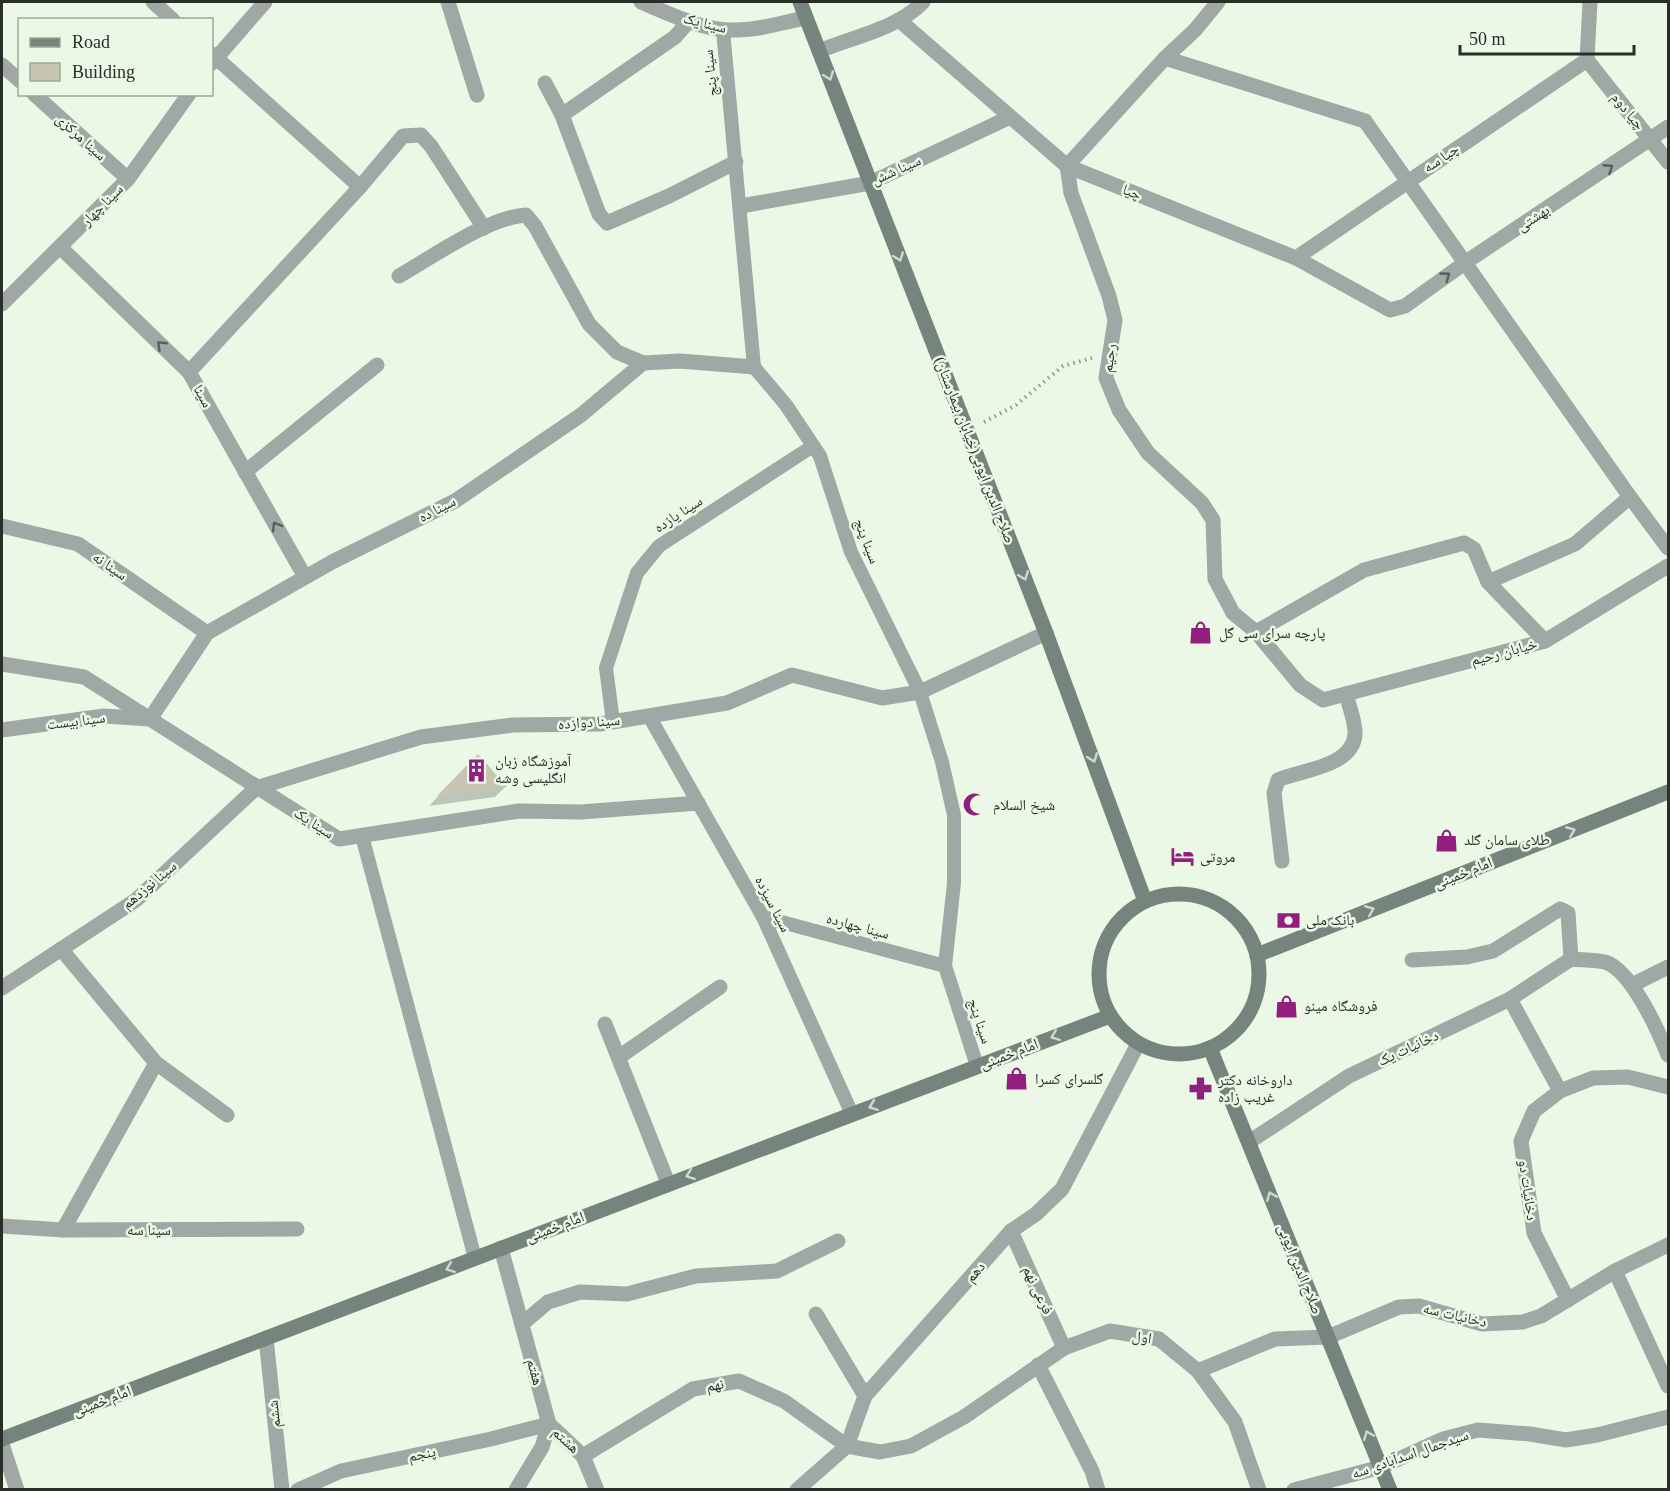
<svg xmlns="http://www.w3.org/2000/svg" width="1670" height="1491" font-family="'Times New Roman','Noto Naskh Arabic',serif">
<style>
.shadow{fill:#0003}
.building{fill:#c6c5b1}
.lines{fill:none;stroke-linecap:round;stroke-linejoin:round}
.path{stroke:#8f988b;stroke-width:4;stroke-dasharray:1.5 4.5;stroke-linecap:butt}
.lane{stroke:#9fa8a4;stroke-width:14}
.street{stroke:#9fa8a4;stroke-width:15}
.secondary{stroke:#76847e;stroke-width:15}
.oneway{stroke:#cedbcc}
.oneway2{stroke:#585f59}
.labels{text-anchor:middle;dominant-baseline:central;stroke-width:5;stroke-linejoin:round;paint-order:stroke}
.street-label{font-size:15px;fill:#292e27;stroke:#ebf8e6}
.poi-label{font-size:15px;fill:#292e27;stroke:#ebf8e6;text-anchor:start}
</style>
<rect width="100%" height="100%" fill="#ebf8e6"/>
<polygon class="shadow" points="477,756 505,787 495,797 429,806"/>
<polygon class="building" points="478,754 507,787 437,796"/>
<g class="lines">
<polyline class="path" points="984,422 1016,405 1063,366 1092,358"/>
<g class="lane">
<polyline points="723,30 754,367 786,405 820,456 851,552 920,692 942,762 954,815 954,883 945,966 977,1066"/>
<polyline points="649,716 763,917 852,1114"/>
<polyline points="613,722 606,668 637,573 659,546 813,446"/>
<polyline points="362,836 475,1258"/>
<polyline points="763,917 945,966"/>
</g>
<g class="street">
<polyline points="153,2 173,20"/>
<polyline points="448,2 477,95"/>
<path d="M641,2c29,12 60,28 92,28 24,1 50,-8 73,-12"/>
<polyline points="1218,2 1195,30 1165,58 1067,166 1071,193 1109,296 1115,320 1106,378 1119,410 1148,453 1202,503 1213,520 1215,579 1233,613 1256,632 1300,685 1323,700 1545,641 1668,566"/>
<polyline points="899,20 1067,166 1296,258 1390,310 1405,306 1466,262 1668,127"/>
<path d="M819,51c34,-14 78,-22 104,-49"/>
<polyline points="212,54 360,187"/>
<polyline points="1165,58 1365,121 1630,497 1668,548"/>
<polyline points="1587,60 1668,162"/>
<polyline points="1587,60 1590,2"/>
<polyline points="212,63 265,2"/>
<polyline points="2,65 20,81"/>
<polyline points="545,83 562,115 599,214 607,223 669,196 736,162"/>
<polyline points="34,94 128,179"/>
<polyline points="562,115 675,37 689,21"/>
<polyline points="741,206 870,183 1008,118"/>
<polyline points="60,247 189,372 305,577"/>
<polyline points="1296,258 1587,60"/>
<path d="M399,276c33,-19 90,-59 127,-61l9,11 54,98 28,28 26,11"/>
<polyline points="2,304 128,179 189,94"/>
<polyline points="189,372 360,187 403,136 421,135 431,146 484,228"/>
<polyline points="245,472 377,365"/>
<polyline points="2,526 78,544 207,633"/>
<polyline points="1488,582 1575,544 1630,497"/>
<polyline points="1256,632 1364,570 1464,543 1474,549 1488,582 1545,641"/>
<polyline points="2,664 84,677 339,839 519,811 581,812 698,803"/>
<polyline points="2,730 104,716 150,719 207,633 332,562 455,501 581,415 643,363 680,361 754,367"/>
<path d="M1282,861l-8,-68 4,-13c23,-10 74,-13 77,-45 1,-12 -6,-29 -9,-41"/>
<polyline points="61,949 156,1063 227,1115"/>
<path d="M1571,959c11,1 24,1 34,3 26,8 53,68 63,93"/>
<polyline points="1412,960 1467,957 1493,951 1560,909 1568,913 1571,959"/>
<polyline points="1632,985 1668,967"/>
<polyline points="2,988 136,900 256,788 421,737 513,725 600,724 727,703 792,675 882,698 920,692 1046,633"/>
<polyline points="1510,999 1560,1091"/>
<polyline points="605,1024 668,1183"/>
<polyline points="619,1057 720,987"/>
<polyline points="1249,1142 1349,1076 1510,999 1571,959"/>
<polyline points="2,1226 63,1230 297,1229"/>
<polyline points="63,1230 156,1063"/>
<polyline points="1011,1231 1064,1348"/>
<polyline points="501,1248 549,1424 542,1447 516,1490"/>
<polyline points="1615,1271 1668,1386"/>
<polyline points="1568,1300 1534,1233 1521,1141 1534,1111 1560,1091 1593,1078 1628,1077 1668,1087"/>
<polyline points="816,1314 865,1396"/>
<polyline points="522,1324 548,1302 580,1292 627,1294 696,1276 777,1271 838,1241"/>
<polyline points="266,1338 282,1490"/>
<polyline points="1038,1365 1092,1471 1098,1490"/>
<polyline points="1198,1371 1275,1339 1328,1337 1399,1307 1419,1306 1482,1324 1523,1322 1541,1316 1615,1271 1668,1245"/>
<polyline points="2,1444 17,1490"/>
<polyline points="583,1456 693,1389 739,1381 784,1401 847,1446 880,1452 911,1446 964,1417 1064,1348 1110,1331 1159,1339 1198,1371 1235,1422 1259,1490"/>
<polyline points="298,1490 341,1471 491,1439 549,1424 583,1456 597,1490"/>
<polyline points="797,1490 847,1446 865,1396 1011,1231 1036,1214 1062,1189 1138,1044"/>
<polyline points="1294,1490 1381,1467 1443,1439 1478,1430 1530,1434 1566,1440 1597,1435 1668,1417"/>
</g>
<g class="secondary">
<polyline points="800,2 1046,633 1145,901"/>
<circle cx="1179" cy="974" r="80"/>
<polyline points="1257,955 1668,792"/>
<polyline points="1210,1048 1390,1490"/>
<polyline points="2,1439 1110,1016"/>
</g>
</g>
<defs><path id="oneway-chevron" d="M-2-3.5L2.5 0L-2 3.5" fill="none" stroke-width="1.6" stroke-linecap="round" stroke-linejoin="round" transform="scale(1.5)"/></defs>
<g class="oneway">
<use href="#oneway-chevron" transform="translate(829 76) rotate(69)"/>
<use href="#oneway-chevron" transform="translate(899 257) rotate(69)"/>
<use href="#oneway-chevron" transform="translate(1024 576) rotate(69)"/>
<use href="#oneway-chevron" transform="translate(1093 758) rotate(70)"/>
<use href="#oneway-chevron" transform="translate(1571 831) rotate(-22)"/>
<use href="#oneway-chevron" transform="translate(1370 910) rotate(-22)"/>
<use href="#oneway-chevron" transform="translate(1055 1036) rotate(159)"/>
<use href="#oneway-chevron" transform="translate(873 1106) rotate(159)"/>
<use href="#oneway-chevron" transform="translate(690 1175) rotate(159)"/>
<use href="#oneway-chevron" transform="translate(1271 1196) rotate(-112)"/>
<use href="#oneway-chevron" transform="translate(450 1268) rotate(159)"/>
<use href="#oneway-chevron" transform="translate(1368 1435) rotate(-112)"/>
</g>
<g class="oneway2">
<use href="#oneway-chevron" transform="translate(1609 168) rotate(-33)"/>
<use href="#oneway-chevron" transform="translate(1446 276) rotate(-36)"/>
<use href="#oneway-chevron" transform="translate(161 345) rotate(-136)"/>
<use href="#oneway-chevron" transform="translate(276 526) rotate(-120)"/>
</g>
<defs>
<symbol id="shop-bare" viewBox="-9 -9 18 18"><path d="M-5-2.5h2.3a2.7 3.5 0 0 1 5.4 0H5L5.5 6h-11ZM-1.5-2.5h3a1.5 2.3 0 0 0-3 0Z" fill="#921e7d" stroke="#ebf8e6" stroke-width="2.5" paint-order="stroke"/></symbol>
<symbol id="building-bare" viewBox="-9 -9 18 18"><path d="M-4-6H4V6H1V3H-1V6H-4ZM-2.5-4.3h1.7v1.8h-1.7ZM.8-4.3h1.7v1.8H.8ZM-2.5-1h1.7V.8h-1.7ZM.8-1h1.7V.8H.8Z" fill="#921e7d" stroke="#ebf8e6" stroke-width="2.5" paint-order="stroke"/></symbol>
<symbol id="mosque-bare" viewBox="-9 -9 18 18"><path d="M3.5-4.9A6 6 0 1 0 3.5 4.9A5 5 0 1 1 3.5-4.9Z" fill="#921e7d" stroke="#ebf8e6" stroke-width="2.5" paint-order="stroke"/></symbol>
<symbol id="hotel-bare" viewBox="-9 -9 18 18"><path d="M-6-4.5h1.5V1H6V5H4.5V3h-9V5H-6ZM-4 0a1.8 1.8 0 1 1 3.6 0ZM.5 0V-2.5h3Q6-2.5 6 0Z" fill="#921e7d" stroke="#ebf8e6" stroke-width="2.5" paint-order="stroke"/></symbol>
<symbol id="bank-bare" viewBox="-9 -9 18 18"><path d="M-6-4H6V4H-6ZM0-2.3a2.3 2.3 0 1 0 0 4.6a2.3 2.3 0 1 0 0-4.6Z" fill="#921e7d" stroke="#ebf8e6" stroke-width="2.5" paint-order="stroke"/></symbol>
<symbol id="pharmacy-bare" viewBox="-9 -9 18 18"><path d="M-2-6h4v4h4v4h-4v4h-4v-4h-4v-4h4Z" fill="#921e7d" stroke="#ebf8e6" stroke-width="2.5" paint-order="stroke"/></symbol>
</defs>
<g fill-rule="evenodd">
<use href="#shop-bare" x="1184" y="616" width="33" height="33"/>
<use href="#building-bare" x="460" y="754" width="33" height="33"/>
<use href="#mosque-bare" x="958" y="788" width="33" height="33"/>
<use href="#shop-bare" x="1430" y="824" width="33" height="33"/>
<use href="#hotel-bare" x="1166" y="840" width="33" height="33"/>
<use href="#bank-bare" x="1272" y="904" width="33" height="33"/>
<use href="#shop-bare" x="1270" y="990" width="33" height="33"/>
<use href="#shop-bare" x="1000" y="1062" width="33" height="33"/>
<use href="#pharmacy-bare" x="1184" y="1072" width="33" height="33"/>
</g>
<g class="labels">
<g class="street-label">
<text transform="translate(705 23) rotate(14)">سینا یک</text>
<text transform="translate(710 73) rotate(-96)">سینا پنج</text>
<text transform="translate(1628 111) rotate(51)">چیا دوم</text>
<text transform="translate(81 137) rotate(42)">سینا مرکزی</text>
<text transform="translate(1441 158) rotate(-34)">چیا سه</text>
<text transform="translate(896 170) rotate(-24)">سینا شش</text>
<text transform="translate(1132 192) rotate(22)">چیا</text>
<text transform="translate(102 205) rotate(-45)">سینا چهار</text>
<text transform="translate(1533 218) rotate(-33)">بهشتی</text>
<text transform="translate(1109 358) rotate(-81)">رحیم</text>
<text transform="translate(203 396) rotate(61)">سینا</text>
<text transform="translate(975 450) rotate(69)">صلاح الدین ایوبی(خیابان بیمارستان)</text>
<text transform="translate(437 509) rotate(-27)">سینا ده</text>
<text transform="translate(678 514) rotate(-33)">سینا یازده</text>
<text transform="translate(867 541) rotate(69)">سینا پنج</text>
<text transform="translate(110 566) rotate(35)">سینا نه</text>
<text transform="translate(1504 652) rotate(-15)">خیابان رحیم</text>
<text transform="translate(76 721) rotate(-7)">سینا بیست</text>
<text transform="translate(589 722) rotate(-4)">سینا دوازده</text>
<text transform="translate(314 823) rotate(33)">سینا یک</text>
<text transform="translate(1463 873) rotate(-22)">امام خمینی</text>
<text transform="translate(149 885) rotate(-40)">سینا نوزدهم</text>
<text transform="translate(773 904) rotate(63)">سینا سیزده</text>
<text transform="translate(858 926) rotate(15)">سینا چهارده</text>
<text transform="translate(980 1021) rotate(72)">سینا پنج</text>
<text transform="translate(1408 1048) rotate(-25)">دخانیات یک</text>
<text transform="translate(1009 1054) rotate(-21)">امام خمینی</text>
<text transform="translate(1528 1190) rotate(82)">دخانیات دو</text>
<text transform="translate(555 1227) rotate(-21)">امام خمینی</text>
<text x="149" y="1230">سینا سه</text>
<text transform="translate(1300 1269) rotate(68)">صلاح الدین ایوبی</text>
<text transform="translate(975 1272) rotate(-49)">دهم</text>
<text transform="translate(1038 1290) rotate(65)">فرعی نهم</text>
<text transform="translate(1455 1315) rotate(13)">دخانیات سه</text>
<text transform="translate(1142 1337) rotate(9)">اول</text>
<text transform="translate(535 1372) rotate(75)">هفتم</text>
<text transform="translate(715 1385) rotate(-10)">نهم</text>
<text transform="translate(102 1401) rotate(-21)">امام خمینی</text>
<text transform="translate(274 1414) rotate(-96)">ششم</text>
<text transform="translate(566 1440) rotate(43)">هشتم</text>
<text transform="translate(422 1454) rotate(-12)">پنجم</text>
<text transform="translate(1410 1454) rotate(-19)">سیدجمال اسدآبادی سه</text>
</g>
<g class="poi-label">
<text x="1219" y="633">پارچه سرای سی گل</text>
<text x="495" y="761">آموزشگاه زبان<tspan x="495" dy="17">انگلیسی وشه</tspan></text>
<text x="993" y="805">شیخ السلام</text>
<text x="1464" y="840">طلای سامان گلد</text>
<text x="1200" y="857">مروتی</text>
<text x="1306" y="920">بانک ملی</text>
<text x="1304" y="1006">فروشگاه مینو</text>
<text x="1035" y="1079">گلسرای کسرا</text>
<text x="1218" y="1080">داروخانه دکتر<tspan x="1218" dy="17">غریب زاده</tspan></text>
</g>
</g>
<rect width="1670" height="1491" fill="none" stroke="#292e27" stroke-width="6"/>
<rect x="18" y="18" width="195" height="78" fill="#ebf8e6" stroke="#9da79a" stroke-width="1.5"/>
<rect x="30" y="38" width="30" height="9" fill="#76847e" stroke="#9da79a" stroke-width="1.5"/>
<text x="72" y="48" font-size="18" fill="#292e27">Road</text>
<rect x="30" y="63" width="30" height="18" fill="#c6c5b1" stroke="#9da79a" stroke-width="1.5"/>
<text x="72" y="78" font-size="18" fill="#292e27">Building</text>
<path d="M1460 45v9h174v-9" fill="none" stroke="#292e27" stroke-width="3"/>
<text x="1469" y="45" font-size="18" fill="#292e27" stroke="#ebf8e6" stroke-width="4.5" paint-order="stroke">50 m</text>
</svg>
